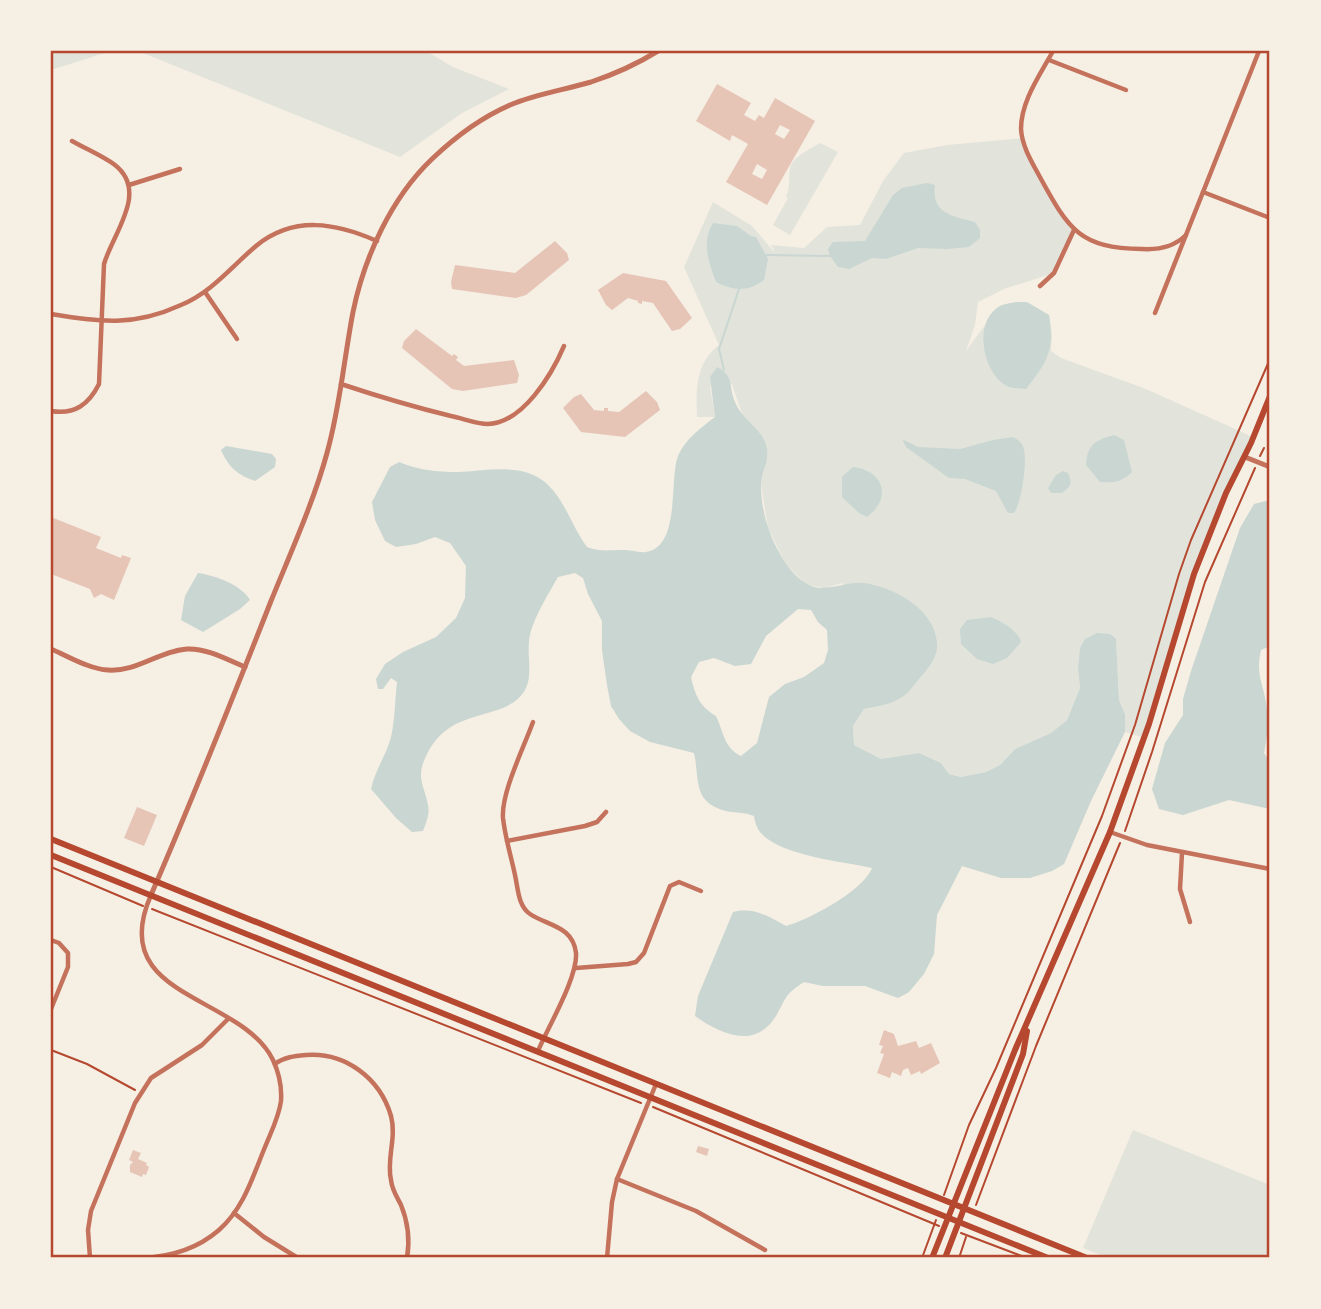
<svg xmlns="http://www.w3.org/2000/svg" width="1321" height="1309" font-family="'Source Sans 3',sans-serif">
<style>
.green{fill:#e2e4dc}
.water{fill:#c9d6d2;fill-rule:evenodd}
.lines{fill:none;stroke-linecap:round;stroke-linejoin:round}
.stream{stroke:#c9d6d2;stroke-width:2}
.building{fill:#e6c5b7;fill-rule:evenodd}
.path{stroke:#b5482f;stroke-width:2}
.minor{stroke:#c5725c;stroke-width:4.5}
.tertiary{stroke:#c5725c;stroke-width:5}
.secondary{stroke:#b5482f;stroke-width:6}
.neatline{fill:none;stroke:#b5482f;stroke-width:2.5}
</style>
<rect width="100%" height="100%" fill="#f6efe4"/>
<g class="green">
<polygon points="51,51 111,51 51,70"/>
<polygon points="138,51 426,51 453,67 509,89 462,113 400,157"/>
<path d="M1023,138c10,29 29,71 51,92l-20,43 -50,16 -26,13 -3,23 -9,26 33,-45 50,9 3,20 -1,16 10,7 85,31 107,48 -59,137 -50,164 -19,-6v-18l-6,-14 -3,-61 -38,30 2,19 -13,32 -16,13 -36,16 -15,16 -14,7 -25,5 -12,-3 -8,-11 -22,-10 -38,6 -27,-14 -1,-19 11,-17c24,-2 39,-10 53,-29l-75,-97 -17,5 -18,-3 -21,-20 -18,-37 -7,-44 4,-17 -22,-50 -11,-33 -22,2 5,31h-18c-1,-26 -2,-54 22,-72l-35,-78 29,-65 39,24 23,27 -4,-8 33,3 23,-21 33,-2 23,-44 21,-28 43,-8z"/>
<path d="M820,143l18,9 -48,83 -17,-10 15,-27 -2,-2c5,-9 2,-18 4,-28 3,-12 21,-19 30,-25z"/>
<polygon points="1133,1130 1270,1185 1270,1258 1108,1258 1083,1248"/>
</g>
<g class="water">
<path d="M927,183l8,2c-4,29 18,31 40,37l5,8v8l-11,9 -22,2 -29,-1 -32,11 -14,-1 -23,11 -11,-2 -8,-11 -2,-7 5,-7 32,-1 28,-46 9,-7z"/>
<path d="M713,223l24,3 14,10 5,1 12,22 -4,21c-16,12 -30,11 -48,2 -7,-19 -15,-40 -3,-59z"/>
<path d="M1016,302h11l22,13c6,36 -2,47 -23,74 -7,-1 -15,0 -21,-4 -23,-15 -32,-64 -5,-79 4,-2 11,-3 16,-4z"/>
<path d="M717,367c18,10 11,18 18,35 7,19 29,27 32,47 2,13 -6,25 -6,37 0,22 7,47 18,66 6,12 16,25 28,32 16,10 39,-3 57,-1 30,4 72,27 73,61 1,18 -16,31 -26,45 -10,13 -31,18 -47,20l-11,17 1,19 27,14 38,-6 22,10 8,11 12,3 25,-5 14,-7 15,-16 36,-16 16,-13 13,-32 -2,-19 2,-21 5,-9 12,-6 13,1 6,5 3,61 6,14v18l-34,69 -27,63 -12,7 -22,7h-29l-39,-12 -25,49 -3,39 -10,20 -15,18 -11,6 -33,-12h-42l-19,-4c-20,13 -17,15 -28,34 -21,34 -56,18 -81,0l3,-20 35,-84c21,-5 35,4 53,14 23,-6 78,-36 86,-58 -30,-7 -92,-12 -112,-36 -4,-5 -5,-11 -6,-16 -10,-4 -18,-3 -28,-5 -34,-9 -26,-31 -32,-58l-44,-11 -20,-11 -11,-12 -8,-13 -4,-21 -5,-35v-29l-14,-27 -5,-16 -8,-5 -17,4c-8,14 -25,42 -28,58 -4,16 3,39 -4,53 -18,36 -74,15 -99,66 -12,24 -3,30 1,51 2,9 -2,18 -5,26l-11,1 -16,-14 -25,-29c4,-19 15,-33 20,-52 4,-17 4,-37 6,-55l-6,-4 -8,11h-5l-2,-10 9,-15 18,-12 33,-15 20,-19 9,-20 1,-32 -16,-23 -15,-6 -19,7 -20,3 -11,-6 -10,-21 -3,-18 18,-35 9,-5c19,8 38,10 58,10 30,-1 65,-10 89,11 19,17 26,44 41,64 13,5 23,3 37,3 7,0 15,3 22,2 35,-5 23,-73 32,-96 7,-17 24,-29 37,-39l-5,-40zM798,609l13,1 7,12 9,8 1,20 -4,13 -20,14 -19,7 -16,13 -12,46 -16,13c-17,-8 -17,-23 -25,-40 -16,-9 -21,-21 -25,-39l8,-15 15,-4 21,8 16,-2 15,-28z"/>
<path d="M1114,435l10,5 8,32c-10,10 -18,11 -32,10l-14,-17c1,-21 10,-25 28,-30z"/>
<path d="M1013,437c5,3 10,6 11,13 3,14 -2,51 -10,63h-6l-12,-22 -31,-12 -16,-1 -43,-31 -4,-8 16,8 42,2 33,-9z"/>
<path d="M226,446l46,8 4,5 -1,8 -20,14c-17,-6 -26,-13 -34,-31z"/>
<path d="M853,467c30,3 40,31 14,50l-8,-4 -17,-16v-20z"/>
<path d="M1063,471l5,2c5,11 3,13 -6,20h-11l-3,-5 8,-13z"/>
<path d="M1270,500v146l-9,4c-6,26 3,34 6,59 2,15 0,29 -3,44l6,9v47l-41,-9 -46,15 -24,-6 -7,-20 13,-46 18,-28v-16l8,-28 49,-143 14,-24z"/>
<path d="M198,573c18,3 42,11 52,27l-10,9 -37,23 -22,-12 4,-24z"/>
<path d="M991,617c12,5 26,13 30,25l-14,16 -14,6 -16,-5 -16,-15 -1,-15 7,-9z"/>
</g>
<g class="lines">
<g class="stream">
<polyline points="765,255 830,256"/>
<polyline points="724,370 719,349 739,289"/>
</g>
</g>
<g class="building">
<path d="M717,84l34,19 -7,12 11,6 4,-6 5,3 11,-20 40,23 -48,84 -41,-23 22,-38 -16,-9 -2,6 -34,-20zM780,125l10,5 -6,9 -9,-5zM757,164l10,6 -5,9 -10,-5z"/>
<polygon points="555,241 567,253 569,260 526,295 516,298 452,289 451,282 455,265 515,273"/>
<polygon points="623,273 666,281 692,318 680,329 672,331 653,303 642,301 642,304 638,303 638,301 628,298 612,310 606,305 598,290"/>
<polygon points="416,329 452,356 454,354 458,357 456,360 464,366 514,360 519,375 517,383 463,391 452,389 402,348 404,341"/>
<polygon points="646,391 657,402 660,410 625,437 581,432 563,408 574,397 581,394 594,410 604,411 604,408 608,408 608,411 619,412"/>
<polygon points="51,517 101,537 96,548 121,558 122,555 131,558 114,600 101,594 94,598 90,589 51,574"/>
<polygon points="137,807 157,815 144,846 124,838"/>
<polygon points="884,1030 894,1034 898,1046 916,1041 919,1048 931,1043 940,1063 921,1074 920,1071 911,1075 908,1068 903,1070 901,1076 892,1072 890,1078 877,1073 884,1054 880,1053 883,1046 879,1045"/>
<polygon points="698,1146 709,1149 707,1156 696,1152"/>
<polygon points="133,1150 141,1153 138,1159 147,1163 146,1165 149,1167 146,1175 143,1174 142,1177 130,1172 130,1165 133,1162 129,1160"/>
</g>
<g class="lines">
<g class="path">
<polyline points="1260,456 1264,448"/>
<polyline points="1125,831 1152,752 1205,582 1255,468"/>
<polyline points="51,867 143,906"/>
<polyline points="152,909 641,1103"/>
<polyline points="51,1050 87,1064 135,1090"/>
<polyline points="653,1107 939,1226"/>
<polyline points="944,1195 969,1125 996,1068 1102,816 1135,725 1179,574 1191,540 1270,359"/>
<polyline points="976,1205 1036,1046 1120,843"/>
<polyline points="961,1233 1027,1258"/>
<polyline points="922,1258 936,1220"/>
<polyline points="959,1258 966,1237"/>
</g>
<g class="minor">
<path d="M1053,51c-13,24 -32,50 -32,78 1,18 12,35 20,50 28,51 39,69 101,70 17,1 32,-2 44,-14"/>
<polyline points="1049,60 1126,90"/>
<polyline points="129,185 180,169"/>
<polyline points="1203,192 1270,218"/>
<polyline points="1040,286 1054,273 1074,230"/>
<polyline points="205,292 237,339"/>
<polyline points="1155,313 1259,51"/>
<path d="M51,314c50,8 82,13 130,-9 31,-13 50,-38 75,-59 38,-31 80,-23 121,-5"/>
<path d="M341,384c36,12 73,23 110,32 11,2 25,8 37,8 35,-1 64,-50 76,-78"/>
<path d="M51,411c24,4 38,-7 48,-27l5,-120c9,-31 45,-72 11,-99 -12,-9 -29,-16 -43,-24"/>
<path d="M533,722c-9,25 -32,71 -30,96 2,19 8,38 12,57 3,13 3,31 15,39 18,12 43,12 46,39 2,24 -28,74 -38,98"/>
<polyline points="1110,832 1147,845 1270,869"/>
<polyline points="507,841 585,826 597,822 606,812"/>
<polyline points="1182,853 1180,889 1190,922"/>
<polyline points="51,940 59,943 68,953 68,967 51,1009"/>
<polyline points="576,968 628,964 636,962 644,953 670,886 679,882 701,891"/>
<path d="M275,1064c9,-7 20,-8 31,-9 39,-3 74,23 85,61 6,22 -5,43 0,64 1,10 6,17 10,25 7,17 9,35 6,53"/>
<polyline points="617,1179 696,1211 765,1250"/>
<polyline points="234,1213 264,1237 298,1258"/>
<polyline points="90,1258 88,1230 91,1211 135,1103 151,1078 202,1045 228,1019"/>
<path d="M141,1258c29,-1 55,-8 78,-28 25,-22 34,-54 46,-83 6,-15 14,-30 16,-46 1,-14 -2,-28 -8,-41 -32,-66 -168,-61 -122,-165"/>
<polyline points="607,1258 612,1202 617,1179 656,1084"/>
</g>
<g class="tertiary">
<polyline points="1245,457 1270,467"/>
<path d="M51,649c17,7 38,20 57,21 29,2 51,-19 79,-21 20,-1 41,11 58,18"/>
<path d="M151,895c42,-97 81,-195 120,-294 19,-47 43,-100 56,-148 13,-46 17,-94 26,-141 11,-54 38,-114 79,-153 23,-22 48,-41 78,-54 26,-11 54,-15 81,-23 24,-8 46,-18 67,-31"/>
</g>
<g class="secondary">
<polyline points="51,839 1087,1258"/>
<polyline points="51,855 1048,1258"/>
<polyline points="932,1258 1015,1050 1110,832 1149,724 1194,574 1226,493 1251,443 1270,396"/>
<polyline points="945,1258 1023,1054 1027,1031"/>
</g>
</g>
<rect width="1321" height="1309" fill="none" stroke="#f6efe4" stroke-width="105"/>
<rect x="52" y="52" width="1216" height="1204" class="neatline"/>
</svg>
